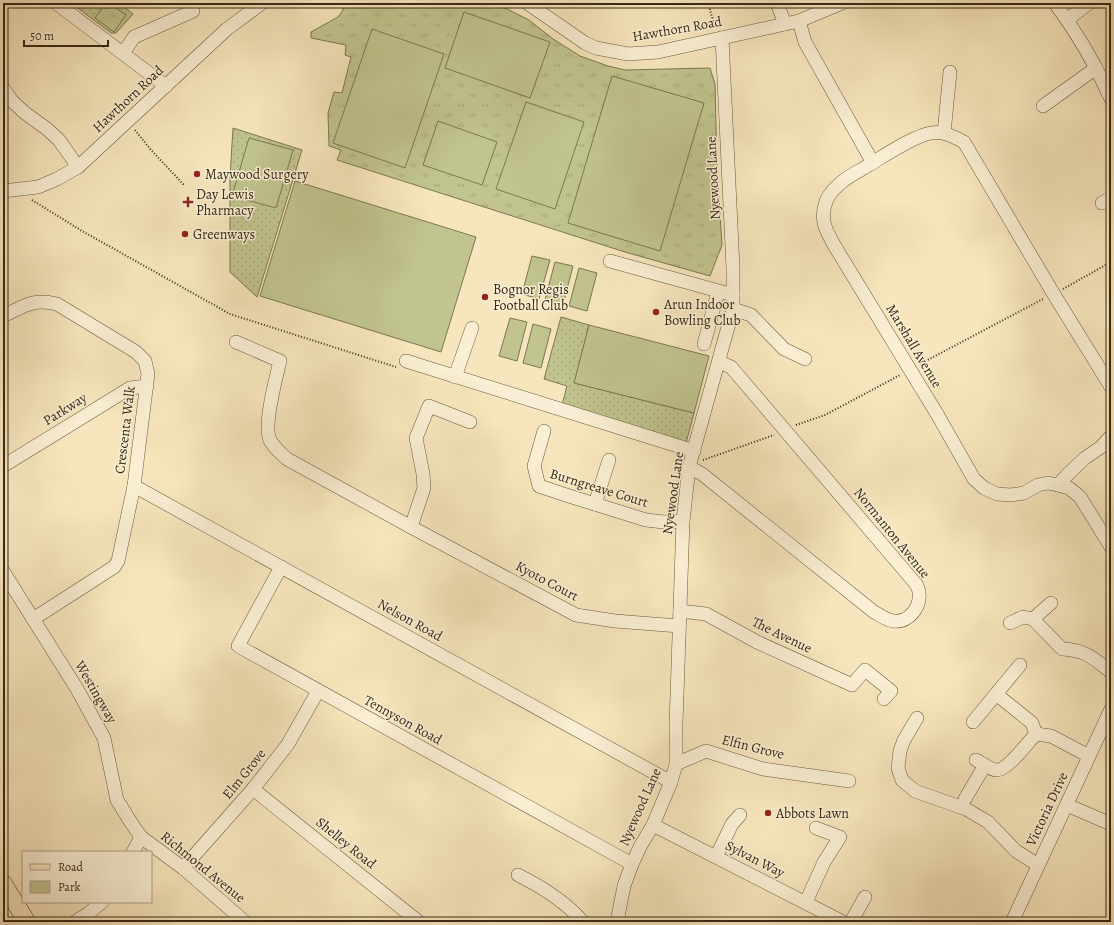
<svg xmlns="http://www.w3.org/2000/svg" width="1114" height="925" font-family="Alegreya,serif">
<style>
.grass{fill:url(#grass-dots);stroke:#7c7652}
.park{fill:url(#park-tufts);stroke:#7c7652}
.pitch{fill:#c1c48e;stroke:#7c7652}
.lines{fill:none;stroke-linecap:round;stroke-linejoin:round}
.minor-casing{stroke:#67583f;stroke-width:14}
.major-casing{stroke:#372815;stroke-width:18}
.path{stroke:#372815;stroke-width:2;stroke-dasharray:1 2;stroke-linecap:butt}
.minor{stroke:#faefd4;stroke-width:13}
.major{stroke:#f7e6bd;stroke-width:17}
.poi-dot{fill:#8f2418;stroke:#faefd4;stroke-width:1.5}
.labels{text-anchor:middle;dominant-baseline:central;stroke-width:3;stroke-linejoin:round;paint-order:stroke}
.street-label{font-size:14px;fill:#372815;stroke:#faefd4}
.poi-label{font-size:14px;fill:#372815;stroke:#faefd4;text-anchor:start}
</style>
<defs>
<pattern id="grass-dots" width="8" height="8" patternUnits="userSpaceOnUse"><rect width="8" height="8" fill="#c1c48e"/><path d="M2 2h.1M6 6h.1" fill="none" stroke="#a6a87a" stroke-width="1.8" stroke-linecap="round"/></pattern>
<pattern id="park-tufts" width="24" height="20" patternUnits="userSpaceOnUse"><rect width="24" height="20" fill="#c1c48e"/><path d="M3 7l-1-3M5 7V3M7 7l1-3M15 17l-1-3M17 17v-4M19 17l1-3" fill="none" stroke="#a6a87a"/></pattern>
</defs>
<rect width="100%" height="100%" fill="#f7e6bd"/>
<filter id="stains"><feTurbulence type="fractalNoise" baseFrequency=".005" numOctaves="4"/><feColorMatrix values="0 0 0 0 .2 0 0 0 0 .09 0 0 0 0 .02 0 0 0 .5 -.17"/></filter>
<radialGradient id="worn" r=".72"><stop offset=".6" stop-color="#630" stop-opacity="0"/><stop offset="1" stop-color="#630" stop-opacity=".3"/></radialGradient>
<g class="grass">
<polygon points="71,3 119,3 133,14 116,33 111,33"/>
<polygon points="233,128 302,150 257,297 230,272 230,177"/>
<polygon points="561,317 589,325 575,383 694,413 686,443 562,405 567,386 544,379"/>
</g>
<g class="park">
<polygon points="106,3 109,3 126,15 114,32 95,18"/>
<polygon points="342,3 495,3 529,20 553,39 580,56 608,66 625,70 710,68 715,84 717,169 722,245 710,276 625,252 337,160 341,150 329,146 328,113 334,92 342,93 351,57 345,55 346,45 311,38 311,32 338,17 343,10"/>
</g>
<g class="pitch">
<polygon points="464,12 550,42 530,98 445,68"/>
<polygon points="372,29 444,54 405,168 333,143"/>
<polygon points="612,76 704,103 660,251 568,223"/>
<polygon points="526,102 584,122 555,209 496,189"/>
<polygon points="438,121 497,142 482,185 423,165"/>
<polygon points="249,138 293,150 276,208 232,196"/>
<polygon points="295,181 476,237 441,352 260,296"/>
<polygon points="532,256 550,260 539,299 522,294"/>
<polygon points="555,262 573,266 563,305 545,300"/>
<polygon points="579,268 597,273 587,311 569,306"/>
<polygon points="510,318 527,322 517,361 499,356"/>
<polygon points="533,324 551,329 541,368 523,363"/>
<polygon points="589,325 709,356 694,413 574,383"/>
</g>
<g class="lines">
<defs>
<g id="minor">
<polyline points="56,3 166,86"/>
<polyline points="527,3 585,43 596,48 628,54 658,52 785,24 799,21 842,3"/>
<polyline points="777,3 785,24"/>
<path d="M1055,3c22,30 41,62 56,96"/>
<polyline points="1067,20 1089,3"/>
<polyline points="799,21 805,42 873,163"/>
<polyline points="123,53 134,37 193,11"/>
<polyline points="3,88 12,101 25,113 47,129 59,140 78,167"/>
<polyline points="1043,106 1096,68"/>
<polyline points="944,133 950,72"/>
<polyline points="3,191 38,187 57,179 78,167 227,29 262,3"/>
<polyline points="1102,203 1111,198"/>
<polyline points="610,261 733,295"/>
<polyline points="733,309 751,315 784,349 805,359"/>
<path d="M3,316c22,-10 29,-18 54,-12l79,48 9,9 3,13 -14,112 -16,75 -4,6 -81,52"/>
<path d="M236,342l44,19c-4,17 -17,65 -10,79 4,8 11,13 17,19l124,68 165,88 39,6 64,5"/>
<polyline points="704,344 718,292"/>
<polyline points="406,361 694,451"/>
<polyline points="455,377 472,328"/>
<path d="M1111,387l-58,-94 -89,-151c-10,-5 -20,-11 -32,-9 -16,1 -53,26 -68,35 -7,4 -15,8 -21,13 -8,7 -16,14 -18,24 -5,16 2,27 9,40l103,169 37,65 10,9 13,6 14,1 13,-2 14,-8 10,-2 10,2 11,3 11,9 31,50"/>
<polyline points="544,431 534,466 539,486 569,496 646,520 664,522 683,521"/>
<polyline points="3,466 130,388 147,386"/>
<path d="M689,467l13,7 172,138c6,3 12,8 19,9 16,2 28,-14 26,-29 0,-2 -2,-6 -3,-8l-185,-217 -12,-5"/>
<polyline points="1058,485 1069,473 1085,458 1101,447 1111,436"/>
<polyline points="134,486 671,782"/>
<polyline points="595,504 609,460"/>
<polyline points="411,527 424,488 423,474 416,438 429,406 470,422"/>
<polyline points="281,567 238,646 632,864"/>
<polyline points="3,571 77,689 104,738 117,800 130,821 141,837 183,868 245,922"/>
<path d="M1051,603l-18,16 29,30c24,1 31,9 49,23"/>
<polyline points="680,611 706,614 757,642 852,685 865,670 891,691 884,699"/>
<polyline points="1010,623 1023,617 1033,619"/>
<polyline points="1020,665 996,694 1032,723 1036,734"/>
<polyline points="917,718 904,740 900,751 898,768 902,780 915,791 966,809 988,822 1016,851 1038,865"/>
<polyline points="973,722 996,694"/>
<path d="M976,760c6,3 13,9 20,10 11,1 32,-28 40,-36l15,2 38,20"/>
<polyline points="676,764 706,751 763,769 849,781"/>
<polyline points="253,789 419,922"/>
<polyline points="965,799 985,765"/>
<polyline points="1067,805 1111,824"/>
<polyline points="653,825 843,922"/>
<polyline points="133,852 141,837"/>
<polyline points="716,857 732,824 740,815"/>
<polyline points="183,868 253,789 288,744 318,691"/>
<path d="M518,875c24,12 47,26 65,47"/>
<polyline points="806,902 824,862 840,837 816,828"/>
<polyline points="75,922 89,913 102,902"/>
<polyline points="617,922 624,886 632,864 641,845 653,825 671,782 676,764 676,724 683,521 689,467 733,309 733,268 722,38"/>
<polyline points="851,922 865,897"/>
<polyline points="1012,922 1111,709"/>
</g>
<polyline id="major" points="3,883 27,922"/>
</defs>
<use href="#minor" class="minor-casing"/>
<use href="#major" class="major-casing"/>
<g class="path">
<polyline points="708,3 715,27"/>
<polyline points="135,130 151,150 183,184 184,184"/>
<polyline points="32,200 82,231 230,314 396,367"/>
<polyline points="1063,289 1111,262"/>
<polyline points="920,364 1043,299"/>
<polyline points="796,425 825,415 900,375"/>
<polyline points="703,460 774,435"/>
</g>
<use href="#minor" class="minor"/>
<use href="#major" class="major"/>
</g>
<g class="poi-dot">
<circle cx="197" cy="174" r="4"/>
<path d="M186 196h4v4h4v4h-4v4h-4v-4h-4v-4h4z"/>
<circle cx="185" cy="234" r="4"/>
<circle cx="485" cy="297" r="4"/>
<circle cx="656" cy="312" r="4"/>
<circle cx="768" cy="813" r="4"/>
</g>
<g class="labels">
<g class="street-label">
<text transform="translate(677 29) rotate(-10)">Hawthorn Road</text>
<text transform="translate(128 99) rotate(-43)">Hawthorn Road</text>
<text transform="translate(713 178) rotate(-93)">Nyewood Lane</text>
<text transform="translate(914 346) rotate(59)">Marshall Avenue</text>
<text transform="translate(65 409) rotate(-32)">Parkway</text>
<text transform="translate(125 430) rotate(-83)">Crescenta Walk</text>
<text transform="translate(599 488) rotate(17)">Burngreave Court</text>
<text transform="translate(673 493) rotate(-82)">Nyewood Lane</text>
<text transform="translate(892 533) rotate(51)">Normanton Avenue</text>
<text transform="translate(547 581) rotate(28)">Kyoto Court</text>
<text transform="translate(410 620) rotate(29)">Nelson Road</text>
<text transform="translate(782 635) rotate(26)">The Avenue</text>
<text transform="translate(96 692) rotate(60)">Westingway</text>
<text transform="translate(403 720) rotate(29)">Tennyson Road</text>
<text transform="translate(753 747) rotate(14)">Elfin Grove</text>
<text transform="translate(244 774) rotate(-51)">Elm Grove</text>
<text transform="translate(640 807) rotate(-66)">Nyewood Lane</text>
<text transform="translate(1047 809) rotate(-65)">Victoria Drive</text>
<text transform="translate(346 843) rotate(39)">Shelley Road</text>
<text transform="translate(755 859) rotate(27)">Sylvan Way</text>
<text transform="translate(203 867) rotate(39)">Richmond Avenue</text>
</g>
<g class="poi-label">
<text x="205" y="174">Maywood Surgery</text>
<text x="196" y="194">Day Lewis<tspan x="196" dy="16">Pharmacy</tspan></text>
<text x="193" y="234">Greenways</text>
<text x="493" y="289">Bognor Regis<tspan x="493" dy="16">Football Club</tspan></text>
<text x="664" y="304">Arun Indoor<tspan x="664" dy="16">Bowling Club</tspan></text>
<text x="776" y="813">Abbots Lawn</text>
</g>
</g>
<rect width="1114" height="925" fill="none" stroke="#f7e6bd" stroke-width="16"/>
<rect x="4" y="4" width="1106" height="917" fill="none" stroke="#372815" stroke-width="2"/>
<rect x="8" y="8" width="1098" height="909" fill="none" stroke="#372815"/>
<rect x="22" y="851" width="130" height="52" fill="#faefd4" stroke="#ac9f88"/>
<rect x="30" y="864" width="20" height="6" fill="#f7e6bd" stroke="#ac9f88"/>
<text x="58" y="871" font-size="12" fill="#372815">Road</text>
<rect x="30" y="881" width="20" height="12" fill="url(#park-tufts)" stroke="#ac9f88"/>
<text x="58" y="891" font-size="12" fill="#372815">Park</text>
<path d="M24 40v6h84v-6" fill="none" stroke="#372815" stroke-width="2"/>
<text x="30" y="40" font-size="12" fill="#372815" stroke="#faefd4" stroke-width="3" paint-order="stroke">50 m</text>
<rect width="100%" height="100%" filter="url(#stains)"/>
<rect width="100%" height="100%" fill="url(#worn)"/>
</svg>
